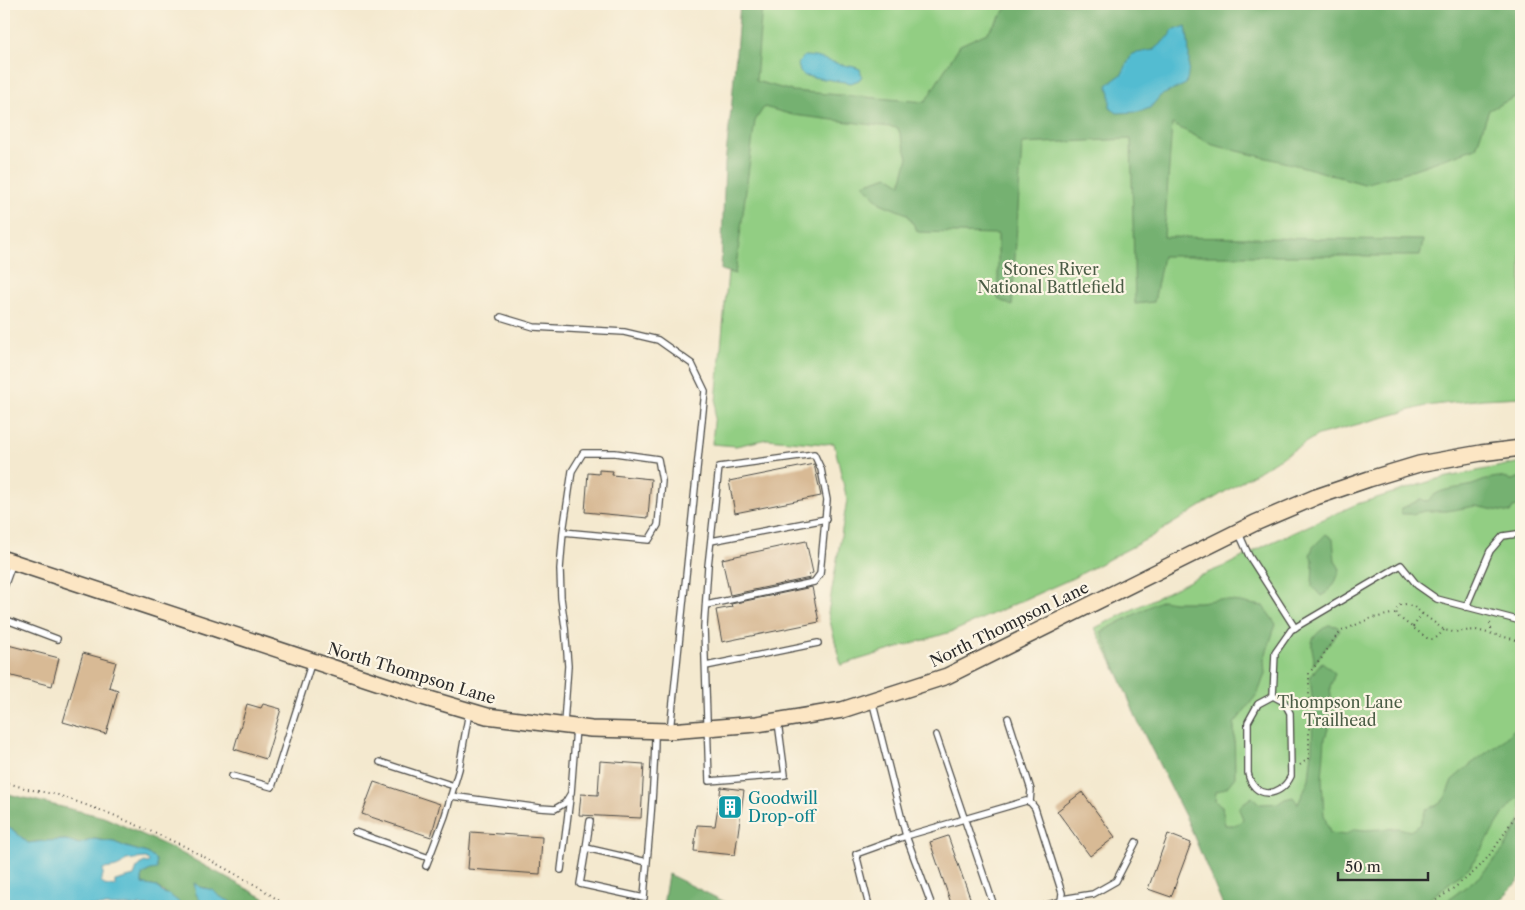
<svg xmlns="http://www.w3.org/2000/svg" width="1525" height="910" font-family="'Libre Caslon Text',serif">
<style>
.green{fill:#92ce83;stroke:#5e7c57}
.forest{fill:#75b171;stroke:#506e4e}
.water{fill:#53bcd1;stroke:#3f747e;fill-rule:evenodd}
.building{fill:#d8ba95}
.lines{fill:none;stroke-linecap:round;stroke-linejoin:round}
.lane-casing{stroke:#494844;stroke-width:8}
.secondary-casing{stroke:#494844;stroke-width:18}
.path{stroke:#494844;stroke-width:2;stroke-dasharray:1 4;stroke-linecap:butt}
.lane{stroke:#fff;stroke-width:5.5}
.secondary{stroke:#fce6c4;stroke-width:15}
.labels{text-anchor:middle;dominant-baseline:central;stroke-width:4.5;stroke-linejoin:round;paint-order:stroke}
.park-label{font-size:16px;fill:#4a5c45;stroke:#fcf5e5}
.street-label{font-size:16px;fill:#2b2b2b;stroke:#fcf5e5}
.culture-label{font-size:16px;fill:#0d838f;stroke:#fcf5e5;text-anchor:start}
</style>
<rect width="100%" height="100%" fill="#fcf5e5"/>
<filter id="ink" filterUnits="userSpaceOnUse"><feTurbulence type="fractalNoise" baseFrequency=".02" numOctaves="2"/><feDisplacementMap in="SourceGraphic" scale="10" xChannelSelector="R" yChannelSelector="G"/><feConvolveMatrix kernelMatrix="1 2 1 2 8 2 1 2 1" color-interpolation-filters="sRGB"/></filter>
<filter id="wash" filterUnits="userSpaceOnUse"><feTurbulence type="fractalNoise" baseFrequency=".0096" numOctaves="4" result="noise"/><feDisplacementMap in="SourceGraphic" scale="20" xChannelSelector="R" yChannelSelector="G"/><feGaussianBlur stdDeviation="1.12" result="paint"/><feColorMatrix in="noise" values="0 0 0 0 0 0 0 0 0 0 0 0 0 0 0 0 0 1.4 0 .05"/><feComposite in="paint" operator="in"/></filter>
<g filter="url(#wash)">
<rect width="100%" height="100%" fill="#f4e9cf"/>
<g class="green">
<polygon points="753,4 1521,4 1521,397 1483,399 1426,406 1318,435 1149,538 1073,578 954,631 841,665 828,613 847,500 834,443 824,444 767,439 736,446 712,444"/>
<polygon points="1521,462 1521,877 1496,906 1234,906 1095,628 1200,576 1227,565 1270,543 1357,504 1438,479"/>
</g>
<g class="forest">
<polygon points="740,4 762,4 756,81 792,91 925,102 960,45 987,33 1010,4 1521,4 1521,94 1489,110 1476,148 1400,174 1364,184 1304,167 1213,145 1172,124 1164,237 1423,240 1420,256 1163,256 1154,302 1135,304 1131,139 1022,144 1012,306 998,299 998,234 918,232 907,214 880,203 863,184 888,176 901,184 908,157 898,128 793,115 764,107 755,121 735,274 721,270 725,164 732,101"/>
<path d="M1498,477l14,3 9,-3v29l-8,2 -3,5 -35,-7 -28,5h-22l-13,3h-10l-2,-5 20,-9 8,1c11,-15 32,-11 47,-17 8,-3 14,-6 23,-7z"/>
<path d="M1326,534l7,5 2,22 5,8c-4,13 -7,20 -19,27l-9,-10 1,-26 -3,-5 3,-8z"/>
<polygon points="1219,599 1263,606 1276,624 1264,660 1265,674 1258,693 1234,724 1235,777 1227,787 1216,792 1215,801 1222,806 1225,825 1237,825 1243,819 1239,809 1242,804 1252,797 1260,804 1279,803 1285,799 1293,797 1298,804 1309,779 1312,750 1313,705 1310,678 1315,670 1322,662 1335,673 1330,687 1333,714 1325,738 1322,779 1324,815 1330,833 1345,835 1355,829 1365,830 1399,828 1410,831 1420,825 1426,809 1436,806 1445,798 1452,780 1471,764 1500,743 1521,723 1521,794 1504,813 1471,866 1420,906 1223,906 1187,820 1138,722 1101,632 1162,600 1174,602 1200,602"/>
<path d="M1328,625l9,1 3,5c-11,10 -18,23 -27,34 2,-6 0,-10 -1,-17 -2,-11 8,-17 16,-23z"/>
<polygon points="4,793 104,817 174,849 273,903 274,906 236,906 230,901 219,898 207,888 200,887 195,883 196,894 211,905 217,906 183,906 157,887 142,884 142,875 150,870 157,868 147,853 126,847 114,842 94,839 79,844 66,840 44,841 28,843 13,830 4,826"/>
<polygon points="1521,820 1521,877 1496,906 1440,906 1480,876 1504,849"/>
<polygon points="668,874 733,906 663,906"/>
</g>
<g class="water">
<path d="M1186,26c3,20 5,38 0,58l-26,12 -10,12 -11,4 -22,1 -7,-5v-15l-3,-8 15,-11 10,-20 21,-4 18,-15 1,-4z"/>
<path d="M804,56c13,0 24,5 36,8 7,2 13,2 20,5l2,7 -3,4 -8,3 -46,-7 -5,-4 -2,-8z"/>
<path d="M4,826l9,4 15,13 16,-2 22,-1 13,4 15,-5 12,2 8,1 12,5 21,6 9,7 1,9 -7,1 -8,5v9l15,3 6,6 7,2 14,11h-154l-10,-4 -16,-5v-55l3,-3 2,-5 -5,-1zM146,858l3,3 -1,2 -4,-1 -7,6 -3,8 -19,5v6l-11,-2 -3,-4 2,-6v-6c9,-1 17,-1 23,-9z"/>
<path d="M194,883l6,4 13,3c9,11 14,7 23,16h-19l-16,-4 -5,-8z"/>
</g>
<g id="blocks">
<g class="building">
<polygon points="814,464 821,496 735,513 729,481"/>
<polygon points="599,470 613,471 612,475 651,479 648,518 585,512 588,473 599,474"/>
<polygon points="806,541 813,573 809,574 810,578 730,595 722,559"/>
<polygon points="812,587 819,622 722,642 716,610 732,607 731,604"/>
<polygon points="4,644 59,658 52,686 4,674"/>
<polygon points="83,653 116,662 109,687 118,690 106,734 63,722"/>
<polygon points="247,704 261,708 263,704 281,709 266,759 234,749"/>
<polygon points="600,761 644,764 641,818 579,815 581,794 598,795"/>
<polygon points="374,782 440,804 431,837 362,814"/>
<polygon points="721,787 744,790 735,855 694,851 697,825 715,826"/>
<polygon points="1082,792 1115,837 1090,856 1057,811"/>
<polygon points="471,832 542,837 540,874 468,869"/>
<polygon points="1168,834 1191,843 1171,897 1148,889"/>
<polygon points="948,836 973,906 952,906 930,842"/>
</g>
</g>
</g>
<g filter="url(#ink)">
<use href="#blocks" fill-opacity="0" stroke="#494844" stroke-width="1"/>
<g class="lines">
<defs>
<g id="lane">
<polyline points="501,317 534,327 624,332 658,340 692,364 705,391 670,731"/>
<polyline points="1238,531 1249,556 1295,628"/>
<polyline points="563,532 649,540 658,525 662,481 658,459 615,453 583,453 572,471 563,532 560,569 561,598 565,627 568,666 564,724"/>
<polyline points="711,541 826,519"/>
<polyline points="4,587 13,562"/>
<polyline points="706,605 814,582 820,574 827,500 821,469 814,454 719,467 708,566 704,627 709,781 785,775 778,722"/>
<polyline points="1466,607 1490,551 1503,536 1517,534 1521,535"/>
<polyline points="4,619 57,639"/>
<polyline points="706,666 818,643"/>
<path d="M1273,696l11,6 6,11 1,63c-11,23 -38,23 -43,-3v-51l10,-18 15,-8 2,-43 16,-23 110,-65 16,20 20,14 84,22"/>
<polyline points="872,700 906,836 932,906"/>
<polyline points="1008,718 1031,790 1030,802"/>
<polyline points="936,735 994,906"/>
<polyline points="380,762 454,786"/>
<polyline points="232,776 272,787 312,661"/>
<polyline points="451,796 540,808 555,809 565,803 571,793 576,728"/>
<polyline points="355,832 429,858"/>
<polyline points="586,848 590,821"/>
<path d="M647,862l-61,-14 -6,36 64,14c4,-55 11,-110 11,-166"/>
<polyline points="426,866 445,816 459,769 469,712"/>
<polyline points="561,870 570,798"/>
<polyline points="1062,899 1093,894 1116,881 1136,842"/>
<polyline points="869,906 856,854 906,836 1026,801 1030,802 1035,808 1062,893 1061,901 1043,906"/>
</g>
<polyline id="secondary" points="4,559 419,696 487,716 591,729 670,731 757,724 842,710 947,676 1255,523 1316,497 1369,479 1419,464 1481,453 1521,448"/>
</defs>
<use href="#lane" class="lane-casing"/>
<use href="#secondary" class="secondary-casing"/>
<g class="path">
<polyline points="1490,623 1492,633"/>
<polyline points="1413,627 1422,614"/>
<path d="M1444,630c-6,6 -8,11 -17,8l-30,-22 -1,-6 4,-5 6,-1 8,3 30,23 9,2 23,-2 45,11"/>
<polyline points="1296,705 1309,702"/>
<polyline points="1300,765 1308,759 1309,756 1309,673 1321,659 1334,639 1342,631 1369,619 1396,613"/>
<polyline points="4,782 28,789 58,795 111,814 184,846 259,887 287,906"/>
<path d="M1428,906c18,-13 38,-25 53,-41 16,-17 27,-39 40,-58"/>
</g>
<use href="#lane" class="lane"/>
<use href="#secondary" class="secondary"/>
</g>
</g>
<defs>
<symbol id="building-square" viewBox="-11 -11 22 22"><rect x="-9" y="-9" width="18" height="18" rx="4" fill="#0f9aa8" stroke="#fcf5e5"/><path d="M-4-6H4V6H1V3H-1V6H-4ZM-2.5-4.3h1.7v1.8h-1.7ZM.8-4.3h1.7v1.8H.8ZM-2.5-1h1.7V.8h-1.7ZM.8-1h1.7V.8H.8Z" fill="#fff"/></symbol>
</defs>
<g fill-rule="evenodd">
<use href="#building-square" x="716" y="793" width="28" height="28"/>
</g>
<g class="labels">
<g class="park-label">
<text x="1051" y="269">Stones River<tspan x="1051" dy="18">National Battlefield</tspan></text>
<text x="1340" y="702">Thompson Lane<tspan x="1340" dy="18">Trailhead</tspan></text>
</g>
<g class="street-label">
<text transform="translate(1009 624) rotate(-26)">North Thompson Lane</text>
<text transform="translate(412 673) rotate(17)">North Thompson Lane</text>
</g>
<g class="culture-label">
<text x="748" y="798">Goodwill<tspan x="748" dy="18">Drop-off</tspan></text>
</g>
</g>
<rect width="1525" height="910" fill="none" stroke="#fcf5e5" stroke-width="20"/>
<path d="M1338 872v8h90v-8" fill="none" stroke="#2b2b2b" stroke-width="2.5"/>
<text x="1345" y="872" font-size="15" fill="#2b2b2b" stroke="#fcf5e5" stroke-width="4" paint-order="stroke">50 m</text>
</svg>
